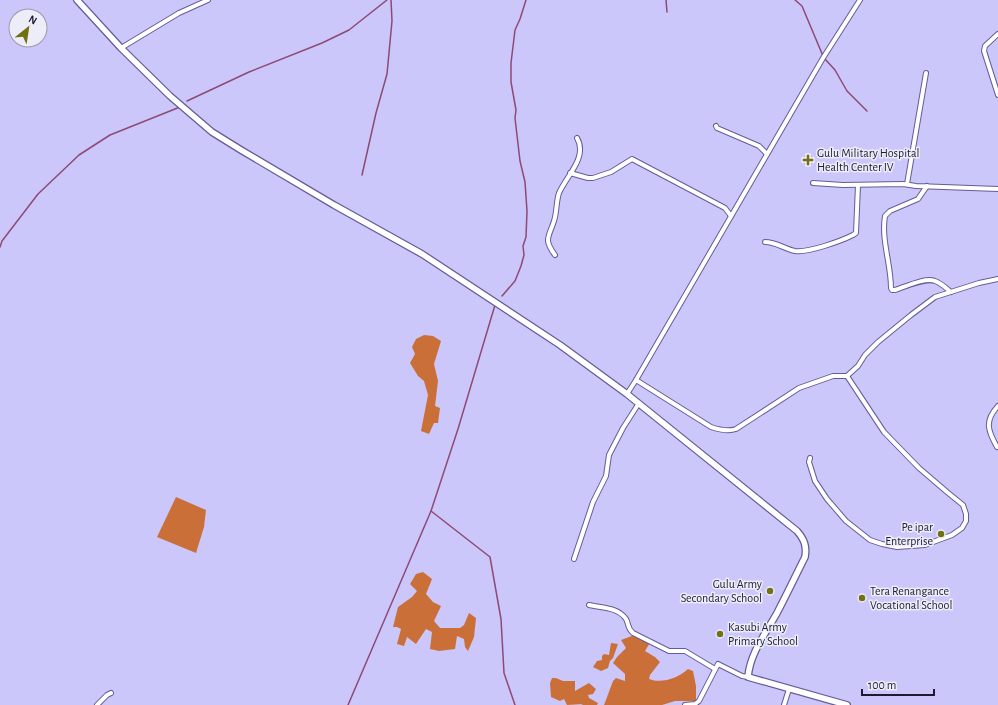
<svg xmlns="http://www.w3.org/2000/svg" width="998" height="705" font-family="'Alegreya Sans',sans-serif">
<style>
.forest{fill:#cb6f38}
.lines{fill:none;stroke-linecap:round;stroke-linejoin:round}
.stream{stroke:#8e4a74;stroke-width:1.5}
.street-casing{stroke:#645c96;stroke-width:6}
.secondary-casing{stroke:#645c96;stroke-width:8}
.street{stroke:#fff;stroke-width:4}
.secondary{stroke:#fff;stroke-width:5.5}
.poi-dot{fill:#717013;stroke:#ededfa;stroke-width:1.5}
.labels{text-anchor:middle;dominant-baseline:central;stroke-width:3;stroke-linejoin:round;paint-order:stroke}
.poi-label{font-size:12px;fill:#1d1a31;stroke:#ededfa;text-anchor:start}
</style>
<rect width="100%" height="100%" fill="#cbc7fb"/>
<g class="forest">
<polygon points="424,335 433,336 441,341 434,364 438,381 435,406 440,408 438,423 434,423 429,434 421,431 428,395 424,381 418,376 410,363 415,354 412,347 416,339"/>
<polygon points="176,497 206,510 204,527 196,553 157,537"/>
<polygon points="423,572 432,579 426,594 433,602 441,606 434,621 440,628 460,628 464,625 469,613 476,618 474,637 468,651 465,647 464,639 457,636 455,649 439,651 430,649 432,632 426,629 416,644 407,637 404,646 397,644 401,629 397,627 393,627 398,607 412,597 417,591 410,584 416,574"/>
<path d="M637,634l14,7 -6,10 10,6 5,5 -10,13 -1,4c13,5 29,-1 39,-10l5,2 3,15v15h-21l-13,4h-58l9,-24 3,-3 9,3v-7l-12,-11 4,-6 9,-9 -5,-8z"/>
<polygon points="611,643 618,644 613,658 610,661 608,668 601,671 593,667 597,661 602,660 602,656 604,654 609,655"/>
<polygon points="552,678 556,678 563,681 575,681 575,691 589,683 596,689 593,694 588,695 589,698 598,703 597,705 581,705 583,704 567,705 564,699 560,701 551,697 550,683"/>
</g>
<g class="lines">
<g class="stream">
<polyline points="666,0 667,12"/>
<polyline points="795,0 802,6 823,56"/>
<polyline points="825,59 835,70 847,91 867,111"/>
<polyline points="187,101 249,72 322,43 349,30 387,0"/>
<polyline points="362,175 376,113 387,74 392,21 391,0"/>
<polyline points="0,247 2,241 38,194 79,155 110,135 180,107"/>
<polyline points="502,296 515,281 521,266 524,255 523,246 526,237 527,211 525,182 520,161 515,118 516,110 511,82 511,63 515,30 520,19 526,0"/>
<polyline points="431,511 490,557 501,619 504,673 515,705"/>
<polyline points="348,705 431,511 458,429 495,305"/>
</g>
<defs>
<g id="street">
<polyline points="998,34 985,46 984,51 998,95"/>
<polyline points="121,48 179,13 208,0"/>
<polyline points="716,126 717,128 759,146 767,154"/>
<polyline points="570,173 588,178 593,178 611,172 632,159 725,208 731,216"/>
<polyline points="813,183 843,185 903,184 916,186 998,189"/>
<polyline points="907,184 926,73"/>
<path d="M927,186l-9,13 -28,12 -5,5c-4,24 6,48 6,72l1,2h3c10,-3 30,-13 40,-9 6,2 11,7 16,11"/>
<path d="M765,242c11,0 20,7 30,9 13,2 46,-10 58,-16l3,-2 2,-48"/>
<path d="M555,255c-12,-16 -6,-18 -1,-34 3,-9 2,-19 5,-28 8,-18 29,-36 18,-55"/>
<polyline points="636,380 823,58 860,0"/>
<path d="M627,394l9,-14 75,47c9,3 17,5 25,2l63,-41 34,-12h14l11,-10 7,-11 13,-13 33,-27 24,-18 44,-14 19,-4"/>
<path d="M997,447c-9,-16 -13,-26 1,-41"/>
<polyline points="810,458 809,462 815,481 827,499 846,521 870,540 882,544 897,547 925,545 952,535 962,528 966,521 966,514 963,505 947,492 919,468 884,432 847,376"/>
<polyline points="574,559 593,502 606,476 609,455 623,428 639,403"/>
<path d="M589,605c13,3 29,2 37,14 3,5 1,9 7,14l36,18h16l30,18"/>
<polyline points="97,705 107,695 111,693"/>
<polyline points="685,705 695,704 699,701 718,664 742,676 748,677"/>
<polyline points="784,705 789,689"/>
</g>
<path id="secondary" d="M77,0l44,48 49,48 42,36 29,18 93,55 88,49 138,91 67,49 170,137c7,8 10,15 8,26 -9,18 -18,37 -28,56 -11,20 -27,40 -29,64l99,28"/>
</defs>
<use href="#street" class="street-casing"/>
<use href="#secondary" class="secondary-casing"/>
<use href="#street" class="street"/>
<use href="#secondary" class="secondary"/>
</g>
<g class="poi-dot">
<path d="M806 154h4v4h4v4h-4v4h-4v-4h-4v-4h4z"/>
<circle cx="941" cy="534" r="4"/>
<circle cx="770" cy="591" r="4"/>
<circle cx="862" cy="598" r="4"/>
<circle cx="720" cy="634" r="4"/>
</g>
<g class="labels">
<g class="poi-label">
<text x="817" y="153">Gulu Military Hospital<tspan x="817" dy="14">Health Center IV</tspan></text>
<text x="933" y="527" text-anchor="end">Pe ipar<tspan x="933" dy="14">Enterprise</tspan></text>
<text x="762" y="584" text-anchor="end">Gulu Army<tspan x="762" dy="14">Secondary School</tspan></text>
<text x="870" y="591">Tera Renangance<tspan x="870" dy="14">Vocational School</tspan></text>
<text x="728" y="627">Kasubi Army<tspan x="728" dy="14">Primary School</tspan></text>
</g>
</g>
<g transform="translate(28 28) rotate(30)"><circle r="19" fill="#ededfa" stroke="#9a99aa"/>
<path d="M0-3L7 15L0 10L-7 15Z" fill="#717013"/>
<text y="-6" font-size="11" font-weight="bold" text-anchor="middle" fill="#1d1a31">N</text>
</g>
<path d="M862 689v6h72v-6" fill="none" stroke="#1d1a31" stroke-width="2"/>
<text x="868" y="689" font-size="12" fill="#1d1a31" stroke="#ededfa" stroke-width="3" paint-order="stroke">100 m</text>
</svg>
